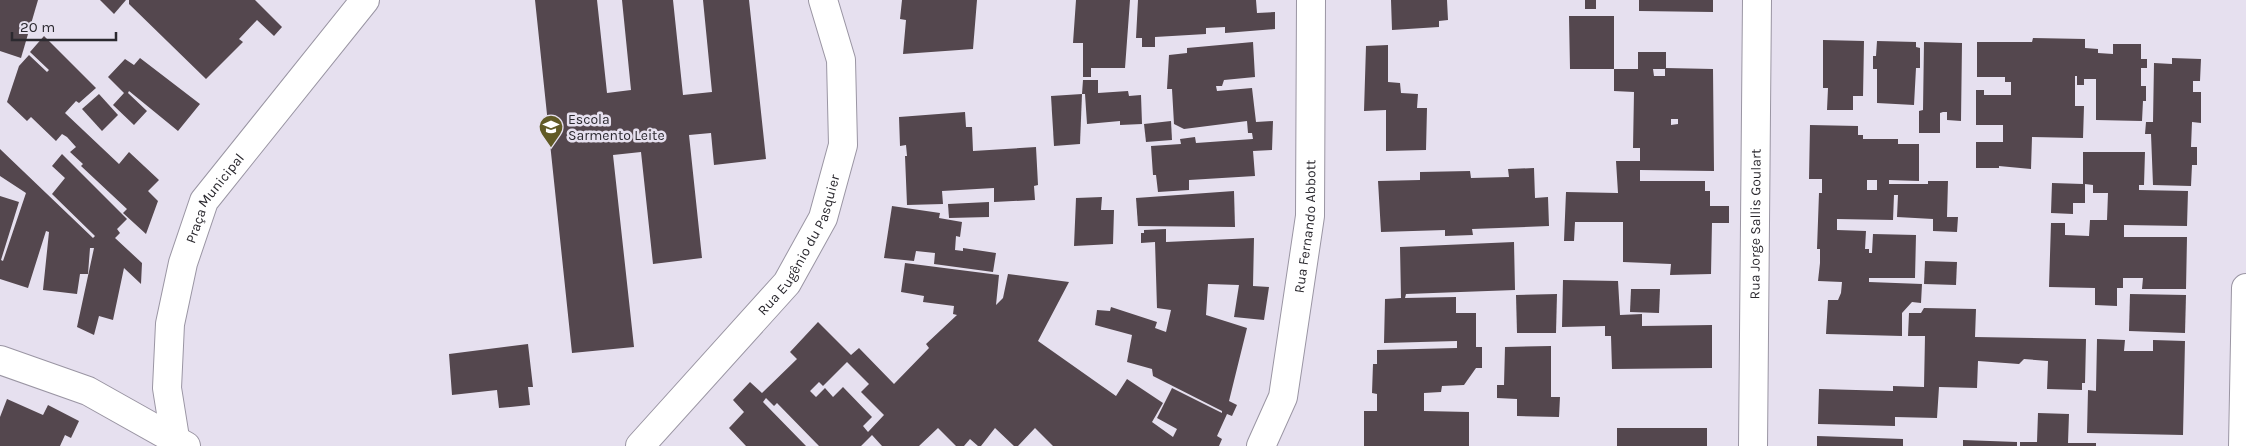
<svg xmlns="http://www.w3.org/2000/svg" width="2246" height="446" font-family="Karla,sans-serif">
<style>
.building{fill:#54474e;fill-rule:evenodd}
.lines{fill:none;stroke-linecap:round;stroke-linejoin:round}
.street-casing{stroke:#9a95a3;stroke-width:30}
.secondary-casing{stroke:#9a95a3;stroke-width:30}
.street{stroke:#fff;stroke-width:28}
.secondary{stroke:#fff;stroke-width:28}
.labels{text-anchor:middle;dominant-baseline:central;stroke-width:5;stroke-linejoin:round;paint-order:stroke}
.poi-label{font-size:14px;fill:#2b292f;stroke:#e6e0ef;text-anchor:start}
.street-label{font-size:14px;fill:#2b292f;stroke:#e6e0ef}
</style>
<rect width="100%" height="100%" fill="#e6e0ef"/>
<g class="building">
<polygon points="0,0 38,0 21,58 0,51"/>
<polygon points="100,0 126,0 114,14"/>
<polygon points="129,0 255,0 282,27 274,36 257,20 239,39 243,42 206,79 129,4"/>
<polygon points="535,0 597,0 607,93 631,90 622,0 673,0 683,95 712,92 703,0 749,0 766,159 714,165 711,133 689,135 702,258 653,264 641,152 613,155 634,347 572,353"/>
<polygon points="902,0 977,0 973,49 903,54 906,20 900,19"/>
<polygon points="1076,0 1130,0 1125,68 1091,68 1091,77 1083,77 1083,43 1073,43"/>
<polygon points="1138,0 1256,0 1257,13 1275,12 1275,29 1225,33 1225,27 1206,28 1206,34 1155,37 1155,47 1142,47 1142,38 1136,38"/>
<polygon points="1391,0 1447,0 1448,20 1439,21 1439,27 1392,30"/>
<rect x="1585" y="0" width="11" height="9"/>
<polygon points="1639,0 1713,0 1713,12 1639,11"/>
<path d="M1569,16h45v53h24v-17h28v16l47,1 1,102 -74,-1v11h65v10h5v15h19v17h-17l-1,51 -41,1 1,-11 -48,-2v-40h-48l-1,19h-10l2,-49 52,1 -2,-32h24v-13h-7l1,-56 -20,-1v-22h-44zM1653,69h12v7h-11zM1671,119h7v5l-7,1z"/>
<polygon points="44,36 96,88 79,103 76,101 65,113 119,164 129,152 159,180 148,191 158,201 146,234 123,213 127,209 81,166 83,164 70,152 76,147 67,137 62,134 56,141 31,117 27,121 7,102 19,66 29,55 47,72 49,70 30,52"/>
<polygon points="2033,38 2085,39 2085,48 2098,49 2098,53 2113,54 2113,44 2141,44 2141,59 2147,59 2147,68 2141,68 2141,86 2146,86 2146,101 2143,101 2142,121 2096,120 2096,79 2084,79 2084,85 2077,85 2077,76 2075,76 2075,106 2084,106 2083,138 2032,137 2031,169 1999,166 1999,168 1976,168 1976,142 2003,142 2003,125 1976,125 1976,90 1984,90 1984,95 2011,95 2011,82 2005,82 2005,77 1977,77 1977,42 2032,42"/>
<polygon points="1823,40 1864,41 1863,96 1853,96 1853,110 1827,110 1828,88 1823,88"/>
<polygon points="1877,41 1916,42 1916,47 1920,48 1920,68 1916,68 1914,105 1877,103 1877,69 1873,69 1873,56 1876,56"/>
<polygon points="1253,42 1255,77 1224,80 1222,86 1216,86 1217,91 1252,88 1256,122 1273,121 1272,150 1253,151 1255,176 1189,180 1189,190 1158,192 1156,175 1153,175 1151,146 1181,144 1180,139 1195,137 1196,143 1253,139 1252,133 1248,133 1247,121 1184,129 1174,124 1172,89 1167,89 1169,55 1187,53 1187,48"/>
<polygon points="1924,42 1962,43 1961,121 1947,120 1947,112 1943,112 1940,113 1940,133 1919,133 1919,111 1923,110"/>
<polygon points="1388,45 1388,82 1400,83 1401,93 1418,94 1417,108 1427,108 1426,150 1386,151 1386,110 1364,111 1366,46"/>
<polygon points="140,58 200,104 178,131 129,91 128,93 147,111 134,125 113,105 124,93 108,77 125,59 134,65"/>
<polygon points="2172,58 2201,59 2200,81 2193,81 2193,92 2201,92 2201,123 2192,122 2191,147 2197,147 2197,165 2192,165 2191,186 2153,185 2151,134 2145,134 2146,122 2153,122 2154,63 2172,64"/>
<polygon points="1083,80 1098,80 1098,93 1128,91 1129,96 1141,95 1142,124 1120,125 1120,121 1087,124 1085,94 1082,94"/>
<polygon points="99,94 118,115 102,131 82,109"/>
<polygon points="1082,94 1080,144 1054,146 1051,96"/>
<polygon points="965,112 966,127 972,127 973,151 1036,147 1038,185 1034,186 1035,200 994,202 994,188 942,191 943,204 907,205 905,156 907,156 906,145 900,146 899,117"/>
<polygon points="1171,121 1172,140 1146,142 1144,124"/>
<path d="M1810,125l48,1v9h5v4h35v5h21v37l-30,-1v4h39v-3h20l-1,36h11l-1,15 -24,-1v-12l-36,-2 1,-22h-4l-1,25 -56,-1v11l29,1 -1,18h4v4h3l1,-19 43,1 -1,43h-46v4l53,2 -1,19 -9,-1 -10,11v23l-76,-2 2,-34h10l3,-7 1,-11 -24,-1 2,-18v-14h-3l2,-56h3v-14h-13zM1867,180h10v10h-10z"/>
<polygon points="0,149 93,238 95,236 52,194 65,178 52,166 62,154 127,219 117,229 120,233 115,238 142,263 141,284 124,268 113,320 99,316 94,335 77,327 94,248 90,248 88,274 80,274 77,294 43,290 49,232 46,231 28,288 0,279 0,196 19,202 1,260 3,261 26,193 0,176"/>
<polygon points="2083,152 2145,152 2144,185 2139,185 2139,190 2188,191 2187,226 2124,225 2124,237 2187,237 2186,289 2142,289 2143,278 2123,278 2123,288 2117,288 2117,306 2095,305 2095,288 2049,287 2051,223 2065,223 2065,235 2089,236 2090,220 2107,220 2108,193 2093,193 2093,185 2085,184 2085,203 2073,203 2073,214 2051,213 2052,183 2083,184"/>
<polygon points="1534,168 1535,198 1548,197 1549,226 1472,229 1473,235 1445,236 1445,230 1381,232 1378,181 1420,180 1420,172 1470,171 1471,178 1509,177 1508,169"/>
<polygon points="1234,191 1235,227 1138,226 1136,198"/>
<polygon points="1102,197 1101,210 1114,210 1113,244 1074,246 1076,198"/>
<polygon points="989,202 989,217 949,218 948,204"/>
<polygon points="892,206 940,213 939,218 962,222 960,237 956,236 955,250 963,251 963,248 996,253 993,272 934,264 935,253 916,251 914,261 884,258"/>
<path d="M1166,229v13l88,-4 -1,48 16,1 -5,33 -30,-3 5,-32 -31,-1 -2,31 41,13 -18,73 8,4 -5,11 -5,-2 -10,22 5,3 -3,7h-166l-18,-18 -17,18h-4l-19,-18 -14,18h-3l-8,-7 -6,7h-8l-18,-18 -19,18h-37l-10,-11 -11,11h-42l-42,-43 -3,3 -8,-8 -3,4 43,44h-60l-17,-18 15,-16 -11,-12 17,-18 12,11 35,-34 -7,-7 28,-30 33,33 8,-7 35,36 35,-36 -3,-4 31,-29 -4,-1 1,-8 -31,-4 1,-6 -23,-4 4,-29 94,12 -3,30 7,-7 5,-24 61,8 -31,59 78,55 11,-17 36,24 -11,19 21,15 4,-8 -20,-11 15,-30 50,25v-2l-69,-35 -1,-7 -25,-7 5,-27 -37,-10 2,-15 13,1 1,-4 46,15 -2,6 11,4 5,-22 -14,-2 -2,-66 -14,1v-10h3v-3zM847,362l22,22 -8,8 23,23 -16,17 -5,-6 9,-9 -29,-30 -10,10 -8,-9 -9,9 -6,-6 9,-9 4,4z"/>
<polygon points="1514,242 1515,290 1406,294 1405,298 1456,297 1456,313 1476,313 1476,347 1482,347 1482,368 1476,368 1464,385 1442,386 1441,392 1424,393 1424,411 1469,412 1469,446 1364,446 1364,411 1377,411 1377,394 1372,393 1373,364 1377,364 1377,350 1457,348 1457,341 1384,343 1385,299 1401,298 1400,247"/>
<polygon points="1925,261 1957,262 1956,285 1924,284"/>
<polygon points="1563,280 1618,281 1620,315 1642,314 1642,326 1712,325 1712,368 1612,369 1611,336 1605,336 1605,326 1562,327"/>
<polygon points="1631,289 1660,289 1659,313 1630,312"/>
<polygon points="1557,294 1556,333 1517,333 1516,295"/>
<polygon points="2130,294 2186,295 2185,333 2129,331"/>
<polygon points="1924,308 1976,309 1975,337 2086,339 2085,383 2082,383 2082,390 2047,389 2048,361 2024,359 2019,364 1978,361 1977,388 1939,387 1937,418 1895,417 1895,426 1818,424 1819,389 1893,391 1893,386 1924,387 1925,336 1908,336 1909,313 1921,313"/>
<polygon points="2097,339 2125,340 2124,351 2153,351 2153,340 2185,341 2183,435 2087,433 2088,390 2096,391"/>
<polygon points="528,344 533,387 528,387 530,405 499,408 497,390 452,395 449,354"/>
<polygon points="1551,346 1551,397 1560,397 1559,417 1517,416 1517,399 1497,398 1497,385 1504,385 1505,347"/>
<polygon points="7,399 43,415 48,405 79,421 71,438 65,435 60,446 0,446 0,417"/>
<polygon points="2038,413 2069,414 2068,443 2096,443 2096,446 2020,446 2020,442 2037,442"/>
<rect x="1617" y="428" width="90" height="18"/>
<polygon points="1817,436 1903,439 1903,446 1817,446"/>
<polygon points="1963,440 2017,442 2017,446 1963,446"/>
</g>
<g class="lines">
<defs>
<g id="street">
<polyline points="0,360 88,391 186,446"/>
<path id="s1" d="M175,438l-8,-50 3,-64 13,-61 21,-62 161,-201"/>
<path id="s2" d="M640,446l147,-163 36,-65 20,-73 -2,-85 -18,-60"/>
<path id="s3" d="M1753,446l4,-446"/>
<polyline points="2243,446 2246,288"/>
</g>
<g id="secondary">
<path id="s4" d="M1261,446l22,-49 27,-181 1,-216"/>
</g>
</defs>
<use href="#street" class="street-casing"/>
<use href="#secondary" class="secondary-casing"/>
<use href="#street" class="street"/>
<use href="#secondary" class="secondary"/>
</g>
<defs>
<symbol id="school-pin" viewBox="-11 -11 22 30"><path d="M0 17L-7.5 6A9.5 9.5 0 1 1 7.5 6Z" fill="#615a26" stroke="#e6e0ef"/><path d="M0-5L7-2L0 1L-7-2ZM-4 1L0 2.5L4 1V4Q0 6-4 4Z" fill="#fff"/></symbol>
</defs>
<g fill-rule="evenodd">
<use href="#school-pin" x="537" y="113" width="28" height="38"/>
</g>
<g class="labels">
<g class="poi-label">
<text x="568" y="119">Escola<tspan x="568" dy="16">Sarmento Leite</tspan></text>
</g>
<g class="street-label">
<text stroke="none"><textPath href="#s1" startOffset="250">Praça Municipal</textPath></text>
<text stroke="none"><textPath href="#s3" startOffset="222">Rua Jorge Sallis Goulart</textPath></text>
<text stroke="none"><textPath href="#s4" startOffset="226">Rua Fernando Abbott</textPath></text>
<text stroke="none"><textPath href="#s2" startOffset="259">Rua Eugênio du Pasquier</textPath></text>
</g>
</g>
<path d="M12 32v8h104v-8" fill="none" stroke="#2b292f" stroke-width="2.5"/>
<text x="20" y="32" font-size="15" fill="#2b292f" stroke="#e6e0ef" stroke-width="4" paint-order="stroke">20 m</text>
</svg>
